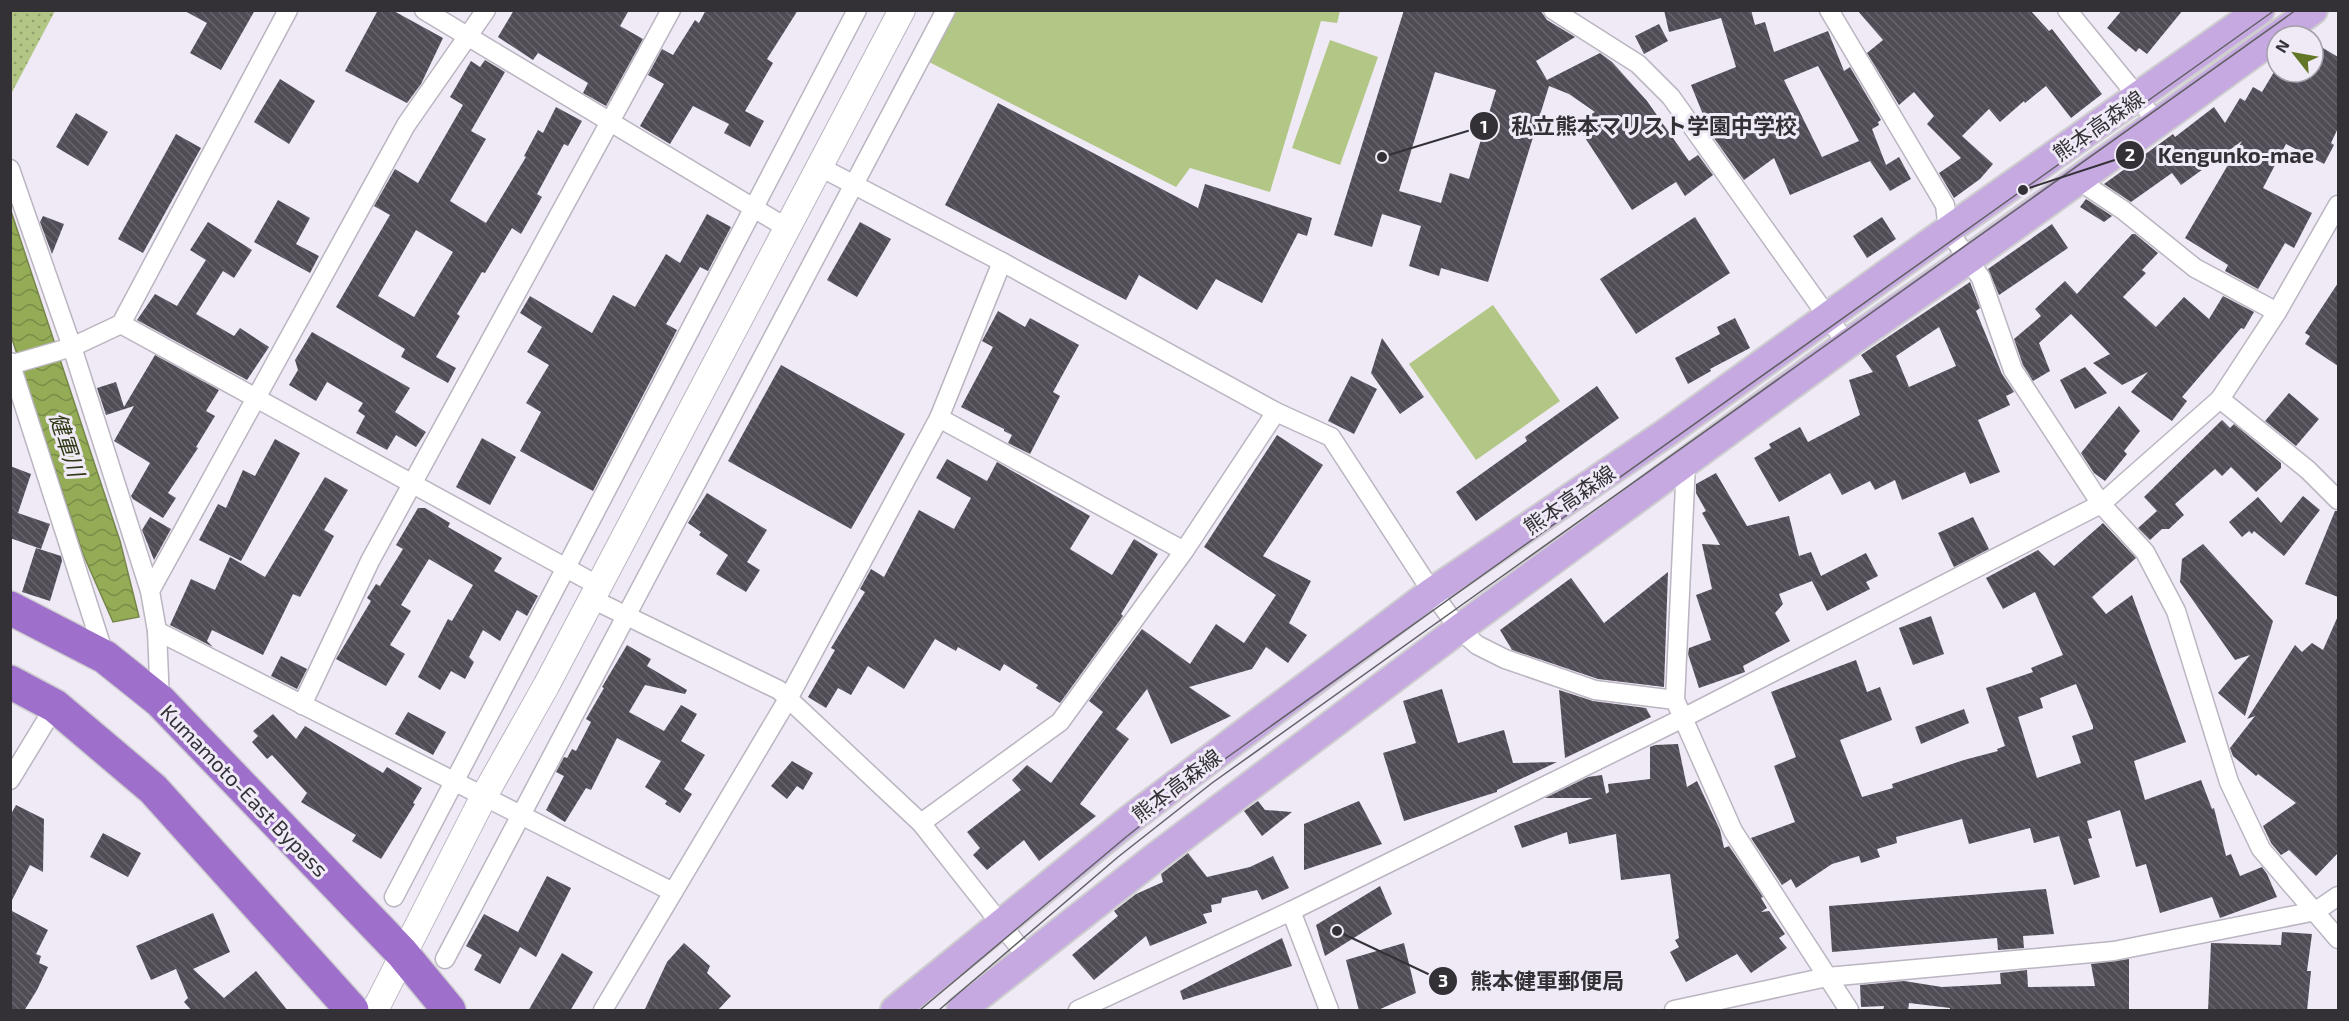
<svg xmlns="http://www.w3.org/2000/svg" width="2349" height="1021" font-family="'Exo 2','Noto Sans JP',sans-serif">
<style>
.park{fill:url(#park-dots)}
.garden{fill:#b2c685}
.water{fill:url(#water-waves);stroke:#77874c;stroke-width:1.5}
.building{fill:url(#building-back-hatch);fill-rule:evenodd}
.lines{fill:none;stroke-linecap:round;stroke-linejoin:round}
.street-casing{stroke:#bab5c0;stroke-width:21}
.secondary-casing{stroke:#bab5c0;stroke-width:28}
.primary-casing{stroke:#cececf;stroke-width:32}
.highway-casing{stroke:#cececf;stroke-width:36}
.street{stroke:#fff;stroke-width:18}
.secondary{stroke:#fff;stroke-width:26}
.primary{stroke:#c5a9e0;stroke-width:28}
.highway{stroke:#9e70cb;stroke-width:33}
.tram{stroke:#626066;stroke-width:1.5}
.labels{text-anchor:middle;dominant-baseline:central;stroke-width:6;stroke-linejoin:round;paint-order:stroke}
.street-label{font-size:21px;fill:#333136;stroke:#efeaf6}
.water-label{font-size:22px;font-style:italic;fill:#2f3814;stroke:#efeaf6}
.leader{fill:none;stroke:#333136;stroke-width:2}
.callout-dot{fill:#333136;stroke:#efeaf6;stroke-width:2}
.mark-label{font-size:18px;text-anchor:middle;font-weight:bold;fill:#fff}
.callout-label{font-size:22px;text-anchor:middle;font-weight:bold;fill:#333136;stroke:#efeaf6;stroke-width:6;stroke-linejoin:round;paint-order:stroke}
</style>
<defs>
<pattern id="park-dots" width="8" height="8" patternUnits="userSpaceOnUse" patternTransform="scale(1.5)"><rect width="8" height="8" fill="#b2c685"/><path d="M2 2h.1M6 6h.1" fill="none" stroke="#91a16e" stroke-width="1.8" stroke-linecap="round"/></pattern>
<pattern id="water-waves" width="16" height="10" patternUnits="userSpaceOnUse" patternTransform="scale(1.5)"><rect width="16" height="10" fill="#94ac56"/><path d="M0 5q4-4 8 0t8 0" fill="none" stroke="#798d48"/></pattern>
<pattern id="building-back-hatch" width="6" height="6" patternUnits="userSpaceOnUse" patternTransform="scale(1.5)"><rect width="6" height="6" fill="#514d56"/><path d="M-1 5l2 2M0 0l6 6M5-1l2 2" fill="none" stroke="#68646c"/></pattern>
</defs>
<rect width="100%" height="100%" fill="#efeaf6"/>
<polygon class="park" points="11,10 55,11 11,94 10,11"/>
<g class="garden">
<polygon points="957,11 1340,11 1337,23 1321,21 1270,192 1190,168 1176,187 929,62"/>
<polygon points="1330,40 1378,57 1340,165 1292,148"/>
<polygon points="1493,305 1560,401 1476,460 1409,364"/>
</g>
<polygon class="water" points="10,208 120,541 139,617 113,622 83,554 11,336"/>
<g class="building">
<polygon points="183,10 255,10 221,70 190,53 207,23"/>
<polygon points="378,10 392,10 443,38 421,84 407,103 345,71"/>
<polygon points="514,10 629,10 620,26 643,39 606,106 583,93 588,83 538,53 533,60 498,37"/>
<polygon points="706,10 798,10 767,59 773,63 745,111 764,121 750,147 724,133 729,124 693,106 670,144 640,126 664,84 648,75 662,49 673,55 695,20 699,23"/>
<path d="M1404,10h136l7,10 28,17 -39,24 11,19 53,-27 12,9 35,39 42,60 9,-6 15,20 -28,21 -9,-14 -44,28 -52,-80 5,-4 -3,-6 13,-8 -26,-18 -20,-8 -61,196 -47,-14 -2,8 -30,-10 12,-40 -39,-12 -10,33 -38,-12zM1435,72l61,18 -27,89 -19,-6 -9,30 -42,-12z"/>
<path d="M1664,10h87l4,15 10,-3 9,30 54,-21 16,40 6,-4 31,53 -3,2 1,3 -7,4 14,36 13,-8 12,22 -21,12 -20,-30 -80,34 -16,-37 -30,22 -33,-46 -20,-49 45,-18 -15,-49 -52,14zM1818,66l41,75 -37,16 -38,-77z"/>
<polygon points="1857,10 2030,10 2049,31 2052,29 2102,94 2071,118 2046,86 2025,103 2024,101 2000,122 1989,109 1962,136 1993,164 1980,179 1954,198 1939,173 1961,158 1927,124 1934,116 1914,92 1899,105 1867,53 1883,40"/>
<polygon points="2122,10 2183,10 2147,54 2139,48 2136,52 2107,28"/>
<polygon points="1659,24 1668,41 1644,54 1635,36"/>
<polygon points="2313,42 2338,57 2338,128 2331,143 2334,145 2324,164 2286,144 2263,188 2312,213 2294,248 2285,243 2258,289 2225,271 2228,265 2185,238 2242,141 2181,185 2172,173 2131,202 2104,184 2173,134 2175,137 2214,107 2225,123 2240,98 2245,101 2253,87 2262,92 2274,72 2313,72"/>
<path d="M485,60l20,12 -34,59 15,8 -36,62 36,22 40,-66 -2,-1 14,-26 5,3 13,-26 26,14 -14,25 -4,-2 -27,50 5,3 -21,37 -9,-6 -27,45 -3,-1 -25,42 3,2 -24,41 20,11 -8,15 -47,-26 4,-8 -69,-42 54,-92 -16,-9 21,-37 23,14 45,-78 -13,-8 21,-36 9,6zM416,230l37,22 -39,65 -36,-21z"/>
<polygon points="280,79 315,101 289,144 254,122"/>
<polygon points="998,103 1198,208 1205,184 1312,218 1307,236 1298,233 1262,303 1216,279 1197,310 1139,275 1126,300 945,205"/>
<polygon points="76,113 108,132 88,166 56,147"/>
<polygon points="176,134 201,148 143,253 118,239"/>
<polygon points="2086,199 2112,216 2104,222 2080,207"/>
<polygon points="278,200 310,218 296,244 319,256 310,273 254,242"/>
<polygon points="707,214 731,227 708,271 700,267 666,324 677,330 593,491 520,451 541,412 526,403 549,365 527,352 542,327 520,313 530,296 592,333 613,295 635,307 666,254 680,263"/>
<polygon points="43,216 64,224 52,254 40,222"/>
<polygon points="1695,217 1730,273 1636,334 1600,279"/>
<polygon points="1882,217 1896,239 1867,258 1853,236"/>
<polygon points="208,222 252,250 234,278 223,271 196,314 234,336 240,328 269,347 247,380 137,320 155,294 177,306 206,260 190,250"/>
<polygon points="860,222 891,239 857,297 827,280"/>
<polygon points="2052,224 2068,248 1999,295 1988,269"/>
<polygon points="2132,234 2135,234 2158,253 2142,270 2146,273 2123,297 2156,327 2184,297 2209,319 2223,296 2254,312 2244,329 2241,328 2182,397 2187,401 2172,421 2131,392 2148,372 2122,385 2093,363 2110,354 2071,314 2039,343 2050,371 2033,381 2023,365 2014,339 2041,316 2035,309 2065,281 2077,294"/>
<path d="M1970,282l10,26 -4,3 26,63 12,18 -8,4 4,9 -32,15 22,52 -30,12 -5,-12 -63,28 -7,-20 -20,10 -5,-9 -28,14 -12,-22 -51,29 -25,-44 17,-10 -2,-4 31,-17 8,15 52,-27 -11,-35 24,-8 -12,-17zM1939,327l17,39 -47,21 -13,-31z"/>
<polygon points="2338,283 2338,366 2305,344 2310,336 2305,333"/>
<polygon points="998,311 1025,327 1030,318 1079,345 1053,392 1060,396 1030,454 1008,443 1012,435 1004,431 1004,429 961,407 993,347 982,341"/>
<polygon points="1735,318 1750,348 1710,369 1711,371 1688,384 1675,358 1720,334 1717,327"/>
<polygon points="312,332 410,388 395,412 426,432 416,447 396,435 387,450 356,433 365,416 358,411 363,403 327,382 316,401 289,385 298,370 295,360"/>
<polygon points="1382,338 1424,397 1400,414 1371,373"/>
<polygon points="155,355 219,390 206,411 215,416 196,447 198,448 168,493 176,498 163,518 133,499 131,496 150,463 114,441 134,406 106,415 97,388 116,382 124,407"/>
<polygon points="781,365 905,434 851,529 728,461"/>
<polygon points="2085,367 2107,393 2075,409 2060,380"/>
<polygon points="1351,376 1377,389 1354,434 1328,421"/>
<polygon points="1597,386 1619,418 1476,521 1456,492 1527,441 1525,437"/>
<polygon points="2289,393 2319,419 2296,446 2265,421"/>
<polygon points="2119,406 2140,431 2124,451 2127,454 2105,481 2094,473 2081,453"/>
<polygon points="2222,420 2230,428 2234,424 2281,463 2281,468 2256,492 2231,467 2222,476 2215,469 2175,504 2184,515 2169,529 2162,529 2150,540 2138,528 2157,511 2144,497"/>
<polygon points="1277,435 1323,465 1263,556 1311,581 1289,623 1307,635 1288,663 1266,647 1252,669 1189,687 1231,716 1171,744 1147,689 1116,729 1129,739 1080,804 1096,816 1039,861 1024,840 987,870 973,855 980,848 967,832 1021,790 1012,780 1027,765 1051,783 1103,712 1089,701 1142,629 1190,664 1216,624 1244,643 1276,595 1204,547"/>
<polygon points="482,438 516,457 490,505 456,487"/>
<polygon points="275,439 300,453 241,561 199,540 218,504 226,508 243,470 255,476"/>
<polygon points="947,459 987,481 997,462 1090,516 1070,549 1112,575 1134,539 1158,554 1121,614 1123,616 1060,703 1036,688 1038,685 1004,664 1000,671 958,647 956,651 935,639 904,689 868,666 851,695 838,688 826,708 808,697 835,650 831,648 865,592 860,589 871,569 884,577 919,510 954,529 971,498 936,478"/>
<polygon points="10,466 31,474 18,513 50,524 41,549 10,538"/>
<polygon points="1716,473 1747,526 1789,516 1799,556 1811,552 1821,576 1866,553 1878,576 1866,582 1870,589 1827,611 1812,581 1779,594 1783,604 1775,613 1790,641 1743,666 1745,672 1699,688 1688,654 1689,648 1711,640 1696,595 1712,589 1702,544 1720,545 1702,513 1706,511 1696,493 1696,484"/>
<polygon points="325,477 348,490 324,530 334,536 300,597 293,594 263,655 212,630 207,641 213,647 170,625 191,579 215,590 230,557 265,577"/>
<polygon points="707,493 767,530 747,562 760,570 746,592 716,574 728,555 699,535 701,532 688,523"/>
<polygon points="2303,496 2320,510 2284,556 2254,531 2252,534 2249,531 2242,537 2229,522 2258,497 2281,523"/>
<polygon points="418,508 425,508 450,523 448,527 502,558 494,571 538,596 527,616 517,610 500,641 483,630 469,657 474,662 465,679 451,671 440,690 418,677 448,619 452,621 473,585 429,559 401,605 411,611 390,645 405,654 386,686 336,659 371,601 367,598 376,584 380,586 403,549 396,545"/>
<polygon points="2335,511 2338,511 2338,597 2305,584"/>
<polygon points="150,517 171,529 154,560 142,530"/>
<polygon points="1973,517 1989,549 1954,567 1938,533"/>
<path d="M2103,523l33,35 -44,39 14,17 26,-19 54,147 -52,19 11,39 56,-20 11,29 2,-1 12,48 5,-2 9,22 22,-9 5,7 10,23 -57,21 -8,-21 -52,16 -14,-49 -10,3 -16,-57 -33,11 5,17 -4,1 12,38 -26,8 -15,-49 -25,7 -4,-15 -61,16 -7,-25 -66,18 1,6 -20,6 3,8 -19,6 -2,-7 -27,8 -36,24 -5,-9 -9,6 -31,-47 44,-16 -21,-56 22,-9 -25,-65 85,-32 11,32 13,-5 12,33 -52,20 22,57 31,-9 -1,-4 72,-24 34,-9 -1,-2 8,-3 -19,-58 47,-16 -2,-4 32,-13 -28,-63 -32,17 -17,-31 52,-28 16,16zM2076,684l17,42v3l-21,7 9,27 -44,15 -19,-61 25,-9 -3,-10z"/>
<polygon points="2203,544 2273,621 2245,716 2218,693 2250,655 2235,660 2180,582 2182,559"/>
<polygon points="36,548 61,556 62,561 50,601 22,592"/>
<polygon points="1668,572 1664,687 1598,679 1512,650 1500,630 1571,578 1604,623"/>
<polygon points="1931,616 1944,654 1913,665 1899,628"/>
<polygon points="2338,616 2338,853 2316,876 2289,850 2281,855 2271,843 2263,826 2296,803 2258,774 2256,776 2233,756 2230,748 2255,716 2247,719 2295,645 2302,652 2312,643 2323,650"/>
<polygon points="627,645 651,659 647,666 687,690 685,694 645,685 629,712 664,731 681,705 697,714 681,741 705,755 684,789 692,794 680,813 665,804 667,801 645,787 661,761 617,738 591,790 586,788 565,822 546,810 564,776 556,772 564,757 567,758 572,749 576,751 591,722 586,719 604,688 602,687"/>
<polygon points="281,656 307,669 297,689 271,676"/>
<polygon points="1442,689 1458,743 1504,730 1513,763 1557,762 1497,790 1497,792 1404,821 1383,753 1416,743 1403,701"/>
<polygon points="1559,690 1593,701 1646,708 1651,717 1565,758"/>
<polygon points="1964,709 1969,723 1921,744 1915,727"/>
<polygon points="408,712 446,732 433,755 395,734"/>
<polygon points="273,714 296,739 305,726 383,773 387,767 422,788 413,803 415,804 381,859 352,841 356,835 301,802 307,793 272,755 267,759 252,742 258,736 253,731"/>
<polygon points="1678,744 1687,787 1697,781 1720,830 1724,848 1729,846 1763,897 1761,898 1767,908 1761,912 1769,911 1785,934 1779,938 1787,948 1751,973 1737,954 1686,982 1670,952 1679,947 1675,940 1679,938 1670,874 1621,880 1616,834 1569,844 1567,832 1522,848 1514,826 1593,798 1545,798 1588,777 1602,775 1606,794 1609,792 1608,784 1650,779 1650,747 1655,745"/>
<polygon points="792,761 813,773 803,790 797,786 787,799 771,786"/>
<polygon points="1258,801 1265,810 1292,812 1262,836 1244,811"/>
<polygon points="1359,801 1382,844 1304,870 1304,824"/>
<polygon points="16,805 44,819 43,872 30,865 10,904 10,816"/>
<polygon points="103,833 141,853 128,877 90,857"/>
<polygon points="1188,853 1207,877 1250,867 1273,856 1289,888 1262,900 1257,890 1222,898 1221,903 1211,905 1212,912 1203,914 1207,923 1150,946 1146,936 1094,980 1072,955 1118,916 1114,911 1136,894 1163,882 1161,874"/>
<polygon points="547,876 571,888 536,957 520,947 500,984 474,970 482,955 466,946 484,914 518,932"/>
<polygon points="1380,886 1392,914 1325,956 1316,925"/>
<polygon points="2046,889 2054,934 2023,936 2024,948 1998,950 1997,938 1832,952 1829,906"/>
<polygon points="10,910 48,930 36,954 41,956 39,963 48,967 37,990 24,1011 10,1011"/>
<polygon points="213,913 230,952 193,969 224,998 256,971 288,1011 192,1011 184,1002 188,998 176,969 151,980 136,946"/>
<polygon points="2282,932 2312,934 2307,971 2311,971 2307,1011 2208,1011 2211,943 2281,945"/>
<polygon points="1282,938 1292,966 1183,1000 1180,991"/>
<polygon points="684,943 710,966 707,973 731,996 717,1011 644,1011 667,962"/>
<polygon points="1404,943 1416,993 1376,1011 1359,1011 1346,960"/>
<polygon points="562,953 593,972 570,1011 528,1011"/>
<polygon points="2129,959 2129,1011 1950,1011 1950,1008 1909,1003 1908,1011 1883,1011 1884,1006 1861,1007 1860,985 1904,981 1942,987 2001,984 2000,973 2027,970 2028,987 2095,986 2091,964"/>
</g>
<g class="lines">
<defs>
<g id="street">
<polyline points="424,10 787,228"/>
<polyline points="1553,10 1638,64 1671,97 1847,344"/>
<polyline points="1829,10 1945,205 1948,230 1981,278 2013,370 2101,504 2145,552 2176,611 2229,782 2261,849 2338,939"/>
<polyline points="2067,10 2138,97 2156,123"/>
<polyline points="820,167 1002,262 1276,412 1331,437 1432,592 1459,629 1477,645 1505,659 1595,690 1675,700"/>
<polyline points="10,169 72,347 150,591"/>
<polyline points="2078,180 2123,210 2195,268 2277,312"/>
<polyline points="121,324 599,586"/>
<polyline points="10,362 105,657"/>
<polyline points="10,365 72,347 121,324 288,10"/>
<polyline points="2220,399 2308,470 2338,500"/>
<polyline points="939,418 1184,551"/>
<polyline points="1686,463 1675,700 1733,831 1849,1010"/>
<polyline points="592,599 779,690 921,823 1027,957"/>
<polyline points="157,631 673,892"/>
<polyline points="160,701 157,631 150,591 406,125 486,10"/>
<polyline points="302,705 370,561 671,10"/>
<polyline points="10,780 55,706"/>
<polyline points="921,823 1060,722 1184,551 1276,412"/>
<polyline points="394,897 857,10"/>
<polyline points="1291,911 1329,1010"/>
<polyline points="445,959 946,10"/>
<polyline points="603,1010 788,699 939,418 1002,262"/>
<polyline points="1078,1010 1291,911 1683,718 2101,504 2220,399 2277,312 2338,205"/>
<polyline points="1674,1010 1827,977 2114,951 2316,911 2338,896"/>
</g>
<polyline id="secondary" points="375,1010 484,796 546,686 902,10"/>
<g id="primary">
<polyline points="895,1010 1129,820 1432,592 1666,433 1948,230 2260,10"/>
<polyline points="961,1010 1157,856 1459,629 1847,344 1969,259 2313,10"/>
</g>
<g id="highway">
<polyline points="10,608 105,657 160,701 402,953 449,1010"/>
<polyline points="10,682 55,706 153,789 352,1010"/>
</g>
</defs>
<use href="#street" class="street-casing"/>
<use href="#secondary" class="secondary-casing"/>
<use href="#primary" class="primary-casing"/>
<use href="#highway" class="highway-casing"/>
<use href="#street" class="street"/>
<use href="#secondary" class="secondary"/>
<use href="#primary" class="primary"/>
<use href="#highway" class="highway"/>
<g class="tram">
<polyline points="920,1010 1126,837 1222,761 2275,10"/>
<polyline points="939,1010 1118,857 1212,783 2296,10"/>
</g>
</g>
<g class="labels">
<g class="street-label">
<text transform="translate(2098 125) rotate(-35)">熊本高森線</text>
<text transform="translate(1569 499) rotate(-34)">熊本高森線</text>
<text transform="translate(1176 785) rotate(-37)">熊本高森線</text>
<text transform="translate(245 790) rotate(46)">Kumamoto-East Bypass</text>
</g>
<g class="water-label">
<text transform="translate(68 444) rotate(72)">健軍川</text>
</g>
</g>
<path class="leader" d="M1382 157L1484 126M2023 190L2130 155M1337 931L1443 981"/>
<g class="callout-dot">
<circle cx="1382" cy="157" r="6"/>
<circle cx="2023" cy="190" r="6"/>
<circle cx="1337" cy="931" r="6"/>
<circle cx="1484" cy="126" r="15"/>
<circle cx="2130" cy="155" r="15"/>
<circle cx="1443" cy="981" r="15"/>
</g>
<g class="mark-label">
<text x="1484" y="133">1</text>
<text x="2130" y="161">2</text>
<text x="1443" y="987">3</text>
</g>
<g class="callout-label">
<text x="1654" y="134">私立熊本マリスト学園中学校</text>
<text x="2236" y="163">Kengunko-mae</text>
<text x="1547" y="989">熊本健軍郵便局</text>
</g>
<rect width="2349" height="1021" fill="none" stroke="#333136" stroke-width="24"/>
<g transform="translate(2295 54) rotate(301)"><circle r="28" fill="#efeaf6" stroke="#a4a0a9" stroke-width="1.5"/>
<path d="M0-4.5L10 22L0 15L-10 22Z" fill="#627626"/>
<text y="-9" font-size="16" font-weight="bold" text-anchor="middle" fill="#333136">N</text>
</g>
</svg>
